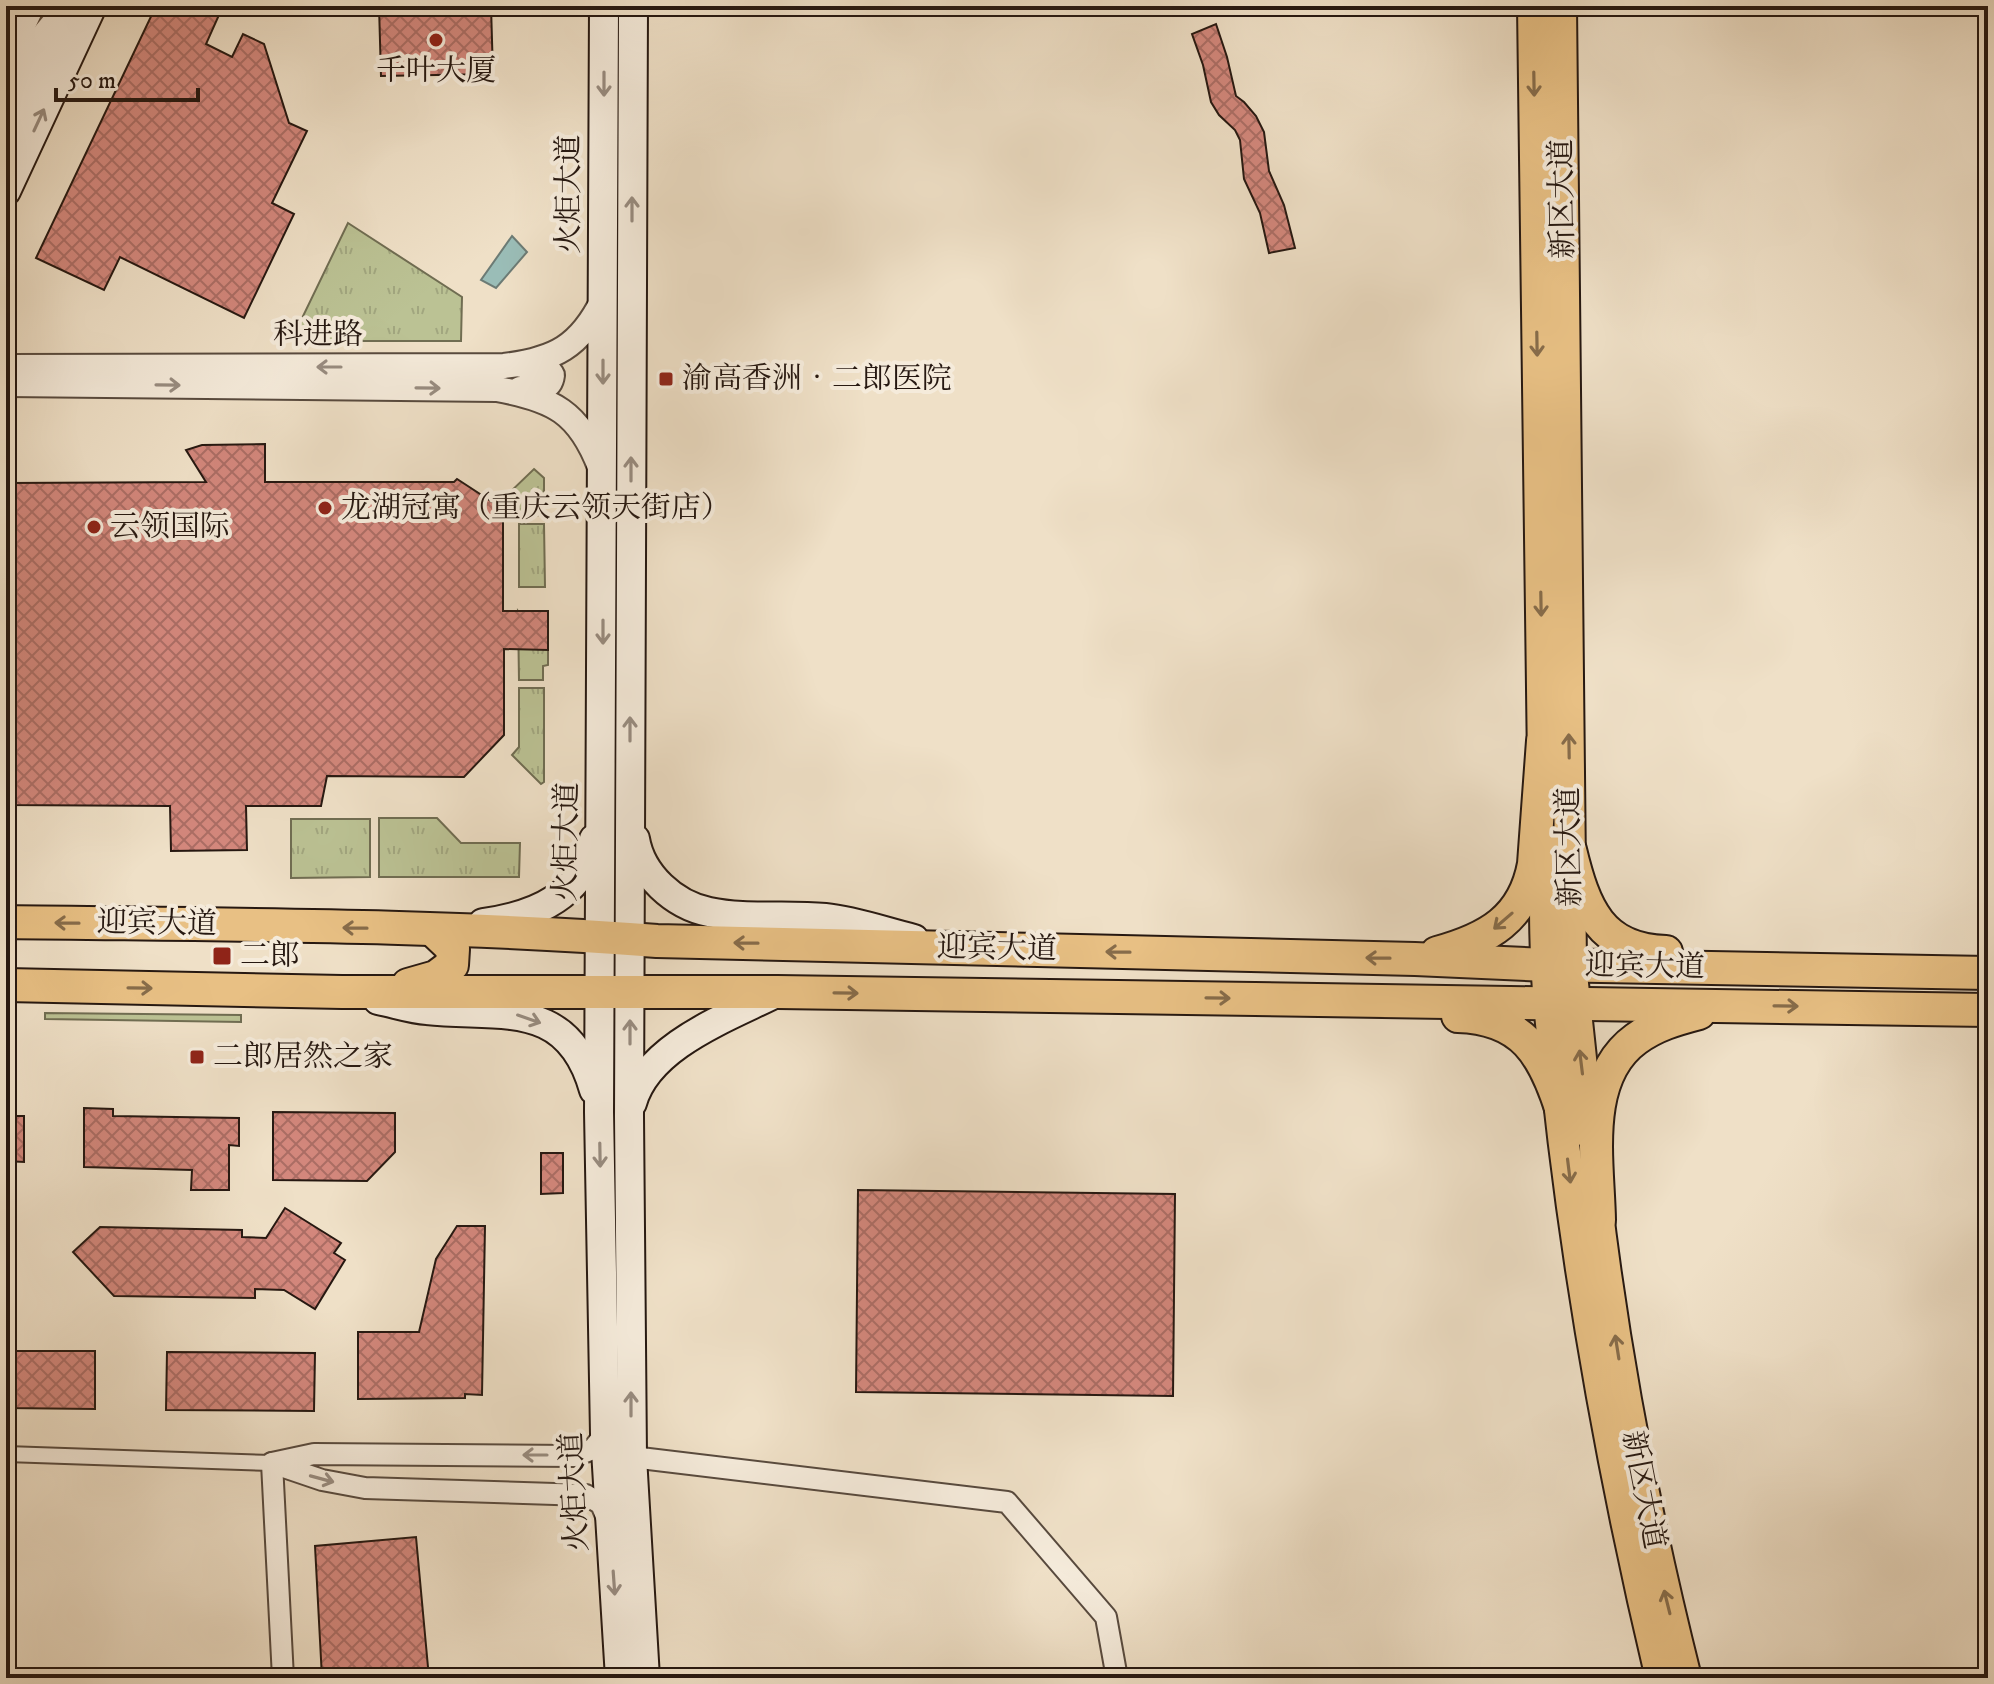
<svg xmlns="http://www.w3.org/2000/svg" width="1994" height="1684" font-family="'IM FELL DW Pica','Noto Serif SC',serif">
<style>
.grass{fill:url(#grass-tufts);stroke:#706d52;stroke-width:2}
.water{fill:#9abdb7;stroke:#6c7b75;stroke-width:2}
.building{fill:url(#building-cross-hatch);stroke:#261811;stroke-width:2}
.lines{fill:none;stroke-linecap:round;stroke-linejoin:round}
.pedestrian-casing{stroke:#584a3e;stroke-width:18}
.minor-casing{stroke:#584a3e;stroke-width:24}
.tertiary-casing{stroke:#584a3e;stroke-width:28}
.secondary-casing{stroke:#261811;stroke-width:32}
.primary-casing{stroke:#261811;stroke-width:34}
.trunk-casing{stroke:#261811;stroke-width:36}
.pedestrian{stroke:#f5ebdb;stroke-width:14}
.minor{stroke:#f5ebdb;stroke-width:20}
.tertiary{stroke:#f5ebdb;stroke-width:24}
.secondary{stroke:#f5ebdb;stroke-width:28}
.primary{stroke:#e8c084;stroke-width:30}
.trunk{stroke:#e8c084;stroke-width:32}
.oneway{stroke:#988c80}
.oneway2{stroke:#876c4a}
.poi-dot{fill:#8f2418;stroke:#f5ebdb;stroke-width:3}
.labels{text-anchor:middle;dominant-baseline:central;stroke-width:8;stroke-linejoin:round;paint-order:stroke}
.poi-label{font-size:30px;fill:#261811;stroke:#f5ebdb;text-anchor:start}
.street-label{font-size:30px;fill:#261811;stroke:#f5ebdb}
</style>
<defs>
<pattern id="grass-tufts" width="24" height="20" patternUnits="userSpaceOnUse" patternTransform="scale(2)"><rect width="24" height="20" fill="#bbc294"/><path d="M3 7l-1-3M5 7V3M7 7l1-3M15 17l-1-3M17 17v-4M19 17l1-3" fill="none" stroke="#a1a67f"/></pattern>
<pattern id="building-cross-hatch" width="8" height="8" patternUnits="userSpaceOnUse" patternTransform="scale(2)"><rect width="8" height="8" fill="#d3877c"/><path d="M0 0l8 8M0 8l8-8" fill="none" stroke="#ab6d64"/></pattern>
</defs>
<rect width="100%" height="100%" fill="#efe0c7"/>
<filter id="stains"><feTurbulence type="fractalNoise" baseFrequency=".0025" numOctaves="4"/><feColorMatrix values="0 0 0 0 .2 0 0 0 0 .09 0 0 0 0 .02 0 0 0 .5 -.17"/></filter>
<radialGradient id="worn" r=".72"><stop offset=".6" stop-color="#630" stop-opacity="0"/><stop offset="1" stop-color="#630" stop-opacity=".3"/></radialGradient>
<g class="grass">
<polygon points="348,223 462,297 461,341 291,341"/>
<polygon points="534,469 544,478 544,515 519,516 519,507 507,495"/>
<polygon points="519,524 544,524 545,587 519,587"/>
<polygon points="518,611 548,650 548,665 543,666 543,680 519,680"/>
<polygon points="519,688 544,688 544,782 541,784 512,755 519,747"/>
<polygon points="379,818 437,818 461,843 520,843 519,877 379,877"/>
<polygon points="291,819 370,819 370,877 291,878"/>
<polygon points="45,1013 241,1015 241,1022 45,1019"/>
</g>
<polygon class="water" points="512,236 527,252 496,288 481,280"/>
<g class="building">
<polygon points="156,6 223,6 206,44 232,57 243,34 264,44 289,123 307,131 272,203 294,214 244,318 120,257 104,290 36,258"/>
<polygon points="379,6 491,6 493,74 381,76"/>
<polygon points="1216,24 1227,57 1236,96 1244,102 1256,116 1264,132 1269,171 1284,205 1295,248 1269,253 1260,213 1244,179 1240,140 1235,130 1219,115 1211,102 1203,65 1192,34"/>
<polygon points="265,444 265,482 454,482 457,479 503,509 503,611 548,611 548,650 504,649 504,735 464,777 327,776 321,806 246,806 247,850 171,851 170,806 6,805 6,483 206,482 186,450 202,445"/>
<polygon points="84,1108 113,1109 113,1116 239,1118 239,1146 229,1145 229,1190 191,1190 192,1170 84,1167"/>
<polygon points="273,1112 395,1113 395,1152 367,1181 273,1180"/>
<polygon points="6,1116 24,1116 24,1162 6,1161"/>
<polygon points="541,1153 563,1153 563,1193 541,1194"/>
<polygon points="858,1190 1175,1194 1173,1396 856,1392"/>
<polygon points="285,1208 341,1243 334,1253 345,1260 315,1309 284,1290 255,1289 255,1298 114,1296 73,1252 100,1227 242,1230 242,1237 266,1238"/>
<polygon points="457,1226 485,1226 482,1395 465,1394 465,1398 358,1399 358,1332 419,1332 436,1259"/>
<polygon points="6,1351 95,1351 95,1409 6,1408"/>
<polygon points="167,1352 315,1353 314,1411 166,1410"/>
<polygon points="416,1537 429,1678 322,1678 315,1546"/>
</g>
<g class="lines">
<defs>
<polyline id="pedestrian" points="6,1454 272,1463"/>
<g id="minor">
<polyline points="605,1434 593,1449 575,1456 314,1454 272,1463 322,1480 365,1488 586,1495 601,1504 608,1521"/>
<polyline points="632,1457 1007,1502 1106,1617 1117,1678"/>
<polyline points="272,1463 283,1678"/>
</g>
<g id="tertiary">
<polyline points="6,61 32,6"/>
<polyline points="6,95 34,47 68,6"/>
<path d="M9,367l495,-1c50,-6 76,-19 99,-66"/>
<path d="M6,384l491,5c56,10 82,23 103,78"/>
<path d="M520,389c13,0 30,3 32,-14l-5,-7 -25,-3"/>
</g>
<g id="secondary">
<polyline points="604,6 599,1112 605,1434 620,1678"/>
<polyline points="633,6 629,1116 632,1457 645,1678"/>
<polyline points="6,24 20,6"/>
<polyline points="6,141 60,30"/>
<polyline points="6,191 92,6"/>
<path d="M635,839c6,36 39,66 74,73 37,8 78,2 116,6 30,3 60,14 89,21"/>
<path d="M483,923c52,-7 101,-27 111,-84"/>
<path d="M378,1000c16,3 33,9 49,10 73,8 141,-13 167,80"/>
<path d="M632,1103c16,-58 97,-86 146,-111"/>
</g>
<g id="primary">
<polyline points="1533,6 1543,764"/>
<polyline points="1561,6 1571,965 1589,1133"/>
<path d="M1545,844c0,52 -1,105 4,158 20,228 59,454 112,676"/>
<path d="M1596,1197c19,162 50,322 90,481"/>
</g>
<g id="trunk">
<path d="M1570,850c14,58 30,100 96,102"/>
<path d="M6,922c217,3 435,2 651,19l758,18 131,6 442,8"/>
<path d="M1437,953c51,-14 87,-34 97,-89l9,-123"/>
<polyline points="6,985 342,992 778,992 1988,1010"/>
<polyline points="408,985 436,977 452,965 453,949 433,930"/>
<path d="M1458,1016c65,2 86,38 104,95"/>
<path d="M1599,1220c-1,-58 -17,-142 37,-181 19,-14 40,-20 63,-26"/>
</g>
</defs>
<use href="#pedestrian" class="pedestrian-casing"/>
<use href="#minor" class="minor-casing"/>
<use href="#tertiary" class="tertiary-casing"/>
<use href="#secondary" class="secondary-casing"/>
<use href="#primary" class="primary-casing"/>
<use href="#trunk" class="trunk-casing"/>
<use href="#pedestrian" class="pedestrian"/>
<use href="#minor" class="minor"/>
<use href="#tertiary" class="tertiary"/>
<use href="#secondary" class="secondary"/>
<use href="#primary" class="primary"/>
<use href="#trunk" class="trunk"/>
</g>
<defs><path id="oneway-shaft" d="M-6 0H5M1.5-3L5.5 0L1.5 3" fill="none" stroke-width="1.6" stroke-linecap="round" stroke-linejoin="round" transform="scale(2)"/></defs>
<g class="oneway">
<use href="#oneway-shaft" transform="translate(604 84) rotate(90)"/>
<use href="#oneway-shaft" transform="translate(39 120) rotate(-65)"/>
<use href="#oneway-shaft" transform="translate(632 209) rotate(-90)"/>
<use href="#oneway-shaft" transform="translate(329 367) rotate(180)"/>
<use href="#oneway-shaft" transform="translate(603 372) rotate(90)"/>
<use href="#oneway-shaft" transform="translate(168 385) rotate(1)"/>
<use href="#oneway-shaft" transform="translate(428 388) rotate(1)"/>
<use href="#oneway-shaft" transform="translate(631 469) rotate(-90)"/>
<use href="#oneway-shaft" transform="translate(603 632) rotate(90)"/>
<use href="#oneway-shaft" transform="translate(630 729) rotate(-90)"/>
<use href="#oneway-shaft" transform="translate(529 1019) rotate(19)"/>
<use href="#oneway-shaft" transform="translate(630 1032) rotate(-90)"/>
<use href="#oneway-shaft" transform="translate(600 1155) rotate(89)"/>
<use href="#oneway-shaft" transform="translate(631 1404) rotate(-90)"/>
<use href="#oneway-shaft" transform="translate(535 1455) rotate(-180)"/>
<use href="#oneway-shaft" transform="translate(322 1479) rotate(15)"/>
<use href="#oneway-shaft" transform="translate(614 1583) rotate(86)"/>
</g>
<g class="oneway2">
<use href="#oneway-shaft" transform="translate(1534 84) rotate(89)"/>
<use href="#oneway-shaft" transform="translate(1537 344) rotate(89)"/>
<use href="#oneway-shaft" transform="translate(1541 604) rotate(89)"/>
<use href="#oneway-shaft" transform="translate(1569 746) rotate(-91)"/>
<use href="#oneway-shaft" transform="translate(1503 921) rotate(139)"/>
<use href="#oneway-shaft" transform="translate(67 923) rotate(-179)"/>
<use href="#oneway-shaft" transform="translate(355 928) rotate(-179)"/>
<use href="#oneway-shaft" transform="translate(746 943) rotate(-179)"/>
<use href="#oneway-shaft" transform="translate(1118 952) rotate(-179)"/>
<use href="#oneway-shaft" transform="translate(1378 958) rotate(-179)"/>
<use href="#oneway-shaft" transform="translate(140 988) rotate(1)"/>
<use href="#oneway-shaft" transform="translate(846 993) rotate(1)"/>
<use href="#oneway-shaft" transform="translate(1218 998) rotate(1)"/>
<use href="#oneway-shaft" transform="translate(1786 1006) rotate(1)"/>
<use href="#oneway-shaft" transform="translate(1581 1062) rotate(-97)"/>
<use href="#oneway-shaft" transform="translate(1569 1171) rotate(83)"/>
<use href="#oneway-shaft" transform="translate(1617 1347) rotate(-99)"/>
<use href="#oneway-shaft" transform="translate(1667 1602) rotate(-104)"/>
</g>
<g class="poi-dot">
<circle cx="436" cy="40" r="8"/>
<rect x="658" y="371" width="16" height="16" rx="4"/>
<circle cx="325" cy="508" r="8"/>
<circle cx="94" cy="527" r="8"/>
<rect x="212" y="946" width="20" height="20" rx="4"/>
<rect x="189" y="1049" width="16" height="16" rx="4"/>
</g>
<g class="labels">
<g class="poi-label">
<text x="436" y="71" text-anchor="middle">千叶大厦</text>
<text x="682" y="379">渝高香洲‧二郎医院</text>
<text x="341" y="508">龙湖冠寓（重庆云领天街店）</text>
<text x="110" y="527">云领国际</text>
<text x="240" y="956">二郎</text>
<text x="213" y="1057">二郎居然之家</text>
</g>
<g class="street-label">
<text transform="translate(569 194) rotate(-90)">火炬大道</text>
<text transform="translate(1563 199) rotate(-91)">新区大道</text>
<text x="318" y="335">科进路</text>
<text transform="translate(567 842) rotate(-89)">火炬大道</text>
<text transform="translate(1570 847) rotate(-91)">新区大道</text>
<text transform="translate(157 924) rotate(1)">迎宾大道</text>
<text transform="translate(997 949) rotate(1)">迎宾大道</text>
<text transform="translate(1645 967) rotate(1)">迎宾大道</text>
<text transform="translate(1643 1490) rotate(79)">新区大道</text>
<text transform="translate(575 1492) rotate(-93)">火炬大道</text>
</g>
</g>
<rect width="1994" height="1684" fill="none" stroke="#efe0c7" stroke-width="32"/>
<rect x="8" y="8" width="1978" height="1668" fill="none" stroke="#261811" stroke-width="4"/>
<rect x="16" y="16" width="1962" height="1652" fill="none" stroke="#261811" stroke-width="2"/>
<path d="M56 88v12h142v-12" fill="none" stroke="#261811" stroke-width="4"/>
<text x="68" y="88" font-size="24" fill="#261811" stroke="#f5ebdb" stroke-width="6" paint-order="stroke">50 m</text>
<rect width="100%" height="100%" filter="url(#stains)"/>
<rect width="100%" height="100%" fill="url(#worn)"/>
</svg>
